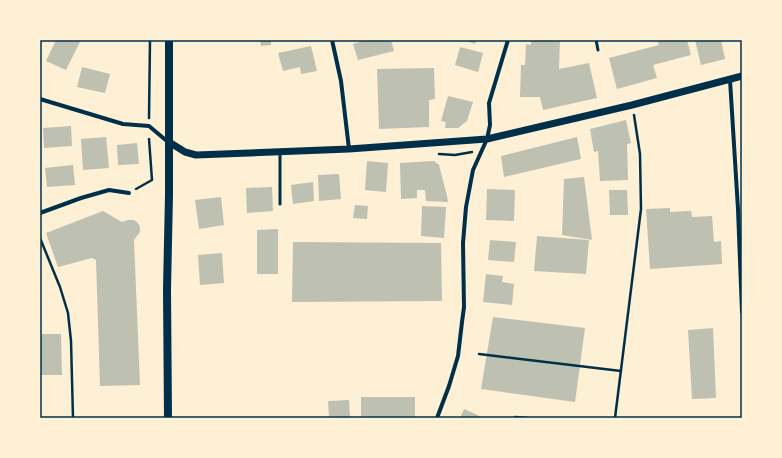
<svg xmlns="http://www.w3.org/2000/svg" width="782" height="458" font-family="Poppins,sans-serif">
<style>
.building{fill:#bec0b2}
.lines{fill:none;stroke-linecap:round;stroke-linejoin:round}
.path{stroke:#003049;stroke-width:2.5}
.service{stroke:#003049;stroke-width:3}
.minor{stroke:#003049;stroke-width:4}
.tertiary{stroke:#003049;stroke-width:7}
.secondary{stroke:#003049;stroke-width:8}
.neatline{fill:none;stroke:#003049;stroke-width:1.5}
</style>
<rect width="100%" height="100%" fill="#fdf0d5"/>
<g class="building">
<polygon points="56,40 81,40 66,70 46,61"/>
<polygon points="260,40 271,40 271,45 261,46"/>
<polygon points="367,40 391,40 394,51 358,60 353,44"/>
<polygon points="463,40 476,40 475,44"/>
<polygon points="531,40 560,40 559,69 589,63 597,98 543,110 540,97 520,97 521,65 525,65 526,44 531,45"/>
<polygon points="657,40 687,40 691,55 653,65 657,78 617,89 609,58 659,45"/>
<polygon points="695,40 721,40 725,59 701,65"/>
<polygon points="311,46 317,71 301,74 300,67 283,71 278,53"/>
<polygon points="460,47 483,53 478,72 455,65"/>
<polygon points="82,67 110,74 105,93 77,87"/>
<polygon points="434,68 435,99 429,100 429,127 379,129 377,69"/>
<polygon points="448,96 473,102 467,121 458,128 445,128 446,122 441,121"/>
<polygon points="626,120 631,143 627,144 628,180 600,181 598,151 594,152 590,129"/>
<polygon points="71,126 72,146 44,148 43,128"/>
<polygon points="106,137 109,168 83,170 81,139"/>
<polygon points="577,137 581,159 504,177 501,156"/>
<polygon points="137,143 139,164 118,165 117,145"/>
<polygon points="367,161 388,163 386,192 365,190"/>
<polygon points="434,161 439,165 447,196 448,202 426,201 425,190 417,190 417,198 401,199 400,163"/>
<polygon points="73,165 75,185 47,187 45,168"/>
<polygon points="339,174 341,199 319,201 318,175"/>
<polygon points="584,177 592,240 562,235 564,179"/>
<polygon points="313,182 314,201 293,204 291,185"/>
<polygon points="272,187 273,211 247,213 246,188"/>
<polygon points="487,189 515,190 514,221 486,220"/>
<polygon points="609,190 627,190 628,215 610,215"/>
<polygon points="221,197 224,225 199,229 195,200"/>
<polygon points="355,205 368,206 367,219 353,218"/>
<polygon points="422,206 446,207 444,238 421,236"/>
<polygon points="670,208 670,212 691,211 692,217 712,216 714,242 721,241 722,264 650,269 646,209"/>
<polygon points="103,211 122,222 128,220 134,220 138,223 140,227 140,232 134,240 140,385 100,386 96,260 92,258 58,267 46,233"/>
<polygon points="278,229 278,274 257,274 257,230"/>
<polygon points="537,236 589,240 586,274 534,271"/>
<polygon points="490,240 516,242 514,262 488,260"/>
<polygon points="293,242 441,243 442,301 292,302"/>
<polygon points="222,253 224,283 200,285 198,255"/>
<polygon points="486,274 503,276 502,282 514,284 512,305 483,302"/>
<polygon points="493,317 585,328 575,402 481,389"/>
<polygon points="713,328 716,398 692,399 688,330"/>
<polygon points="40,334 61,334 62,375 40,375"/>
<rect x="361" y="397" width="54" height="21"/>
<polygon points="349,400 350,418 329,418 328,401"/>
<polygon points="464,409 484,418 460,418"/>
</g>
<g class="lines">
<g class="path">
<polyline points="149,118 150,40"/>
<polyline points="439,154 455,155 472,152"/>
<polyline points="136,189 152,180 149,139"/>
<polyline points="40,238 60,287 68,313 71,341 73,418"/>
<polyline points="479,354 621,371"/>
<polyline points="515,418 515,417 528,418"/>
<polyline points="615,418 641,209 640,154 634,115"/>
</g>
<g class="service">
<polyline points="596,40 598,50"/>
<polyline points="280,152 280,204"/>
</g>
<g class="minor">
<polyline points="332,40 341,81 349,149"/>
<polyline points="730,80 738,209 742,312"/>
<polyline points="40,99 123,124 149,126 168,142"/>
<polyline points="40,213 81,198 109,190 129,193"/>
<polyline points="437,418 449,386 458,356 462,322 464,307 463,243 466,207 473,170 487,139 490,125 489,103 508,40"/>
</g>
<polyline class="tertiary" points="169,142 185,152 196,155 349,149 487,139 632,105 742,76"/>
<polyline class="secondary" points="168,418 167,289 169,195 169,40"/>
</g>
<rect width="782" height="458" fill="none" stroke="#fdf0d5" stroke-width="82"/>
<rect x="41" y="41" width="700" height="376" class="neatline"/>
</svg>
